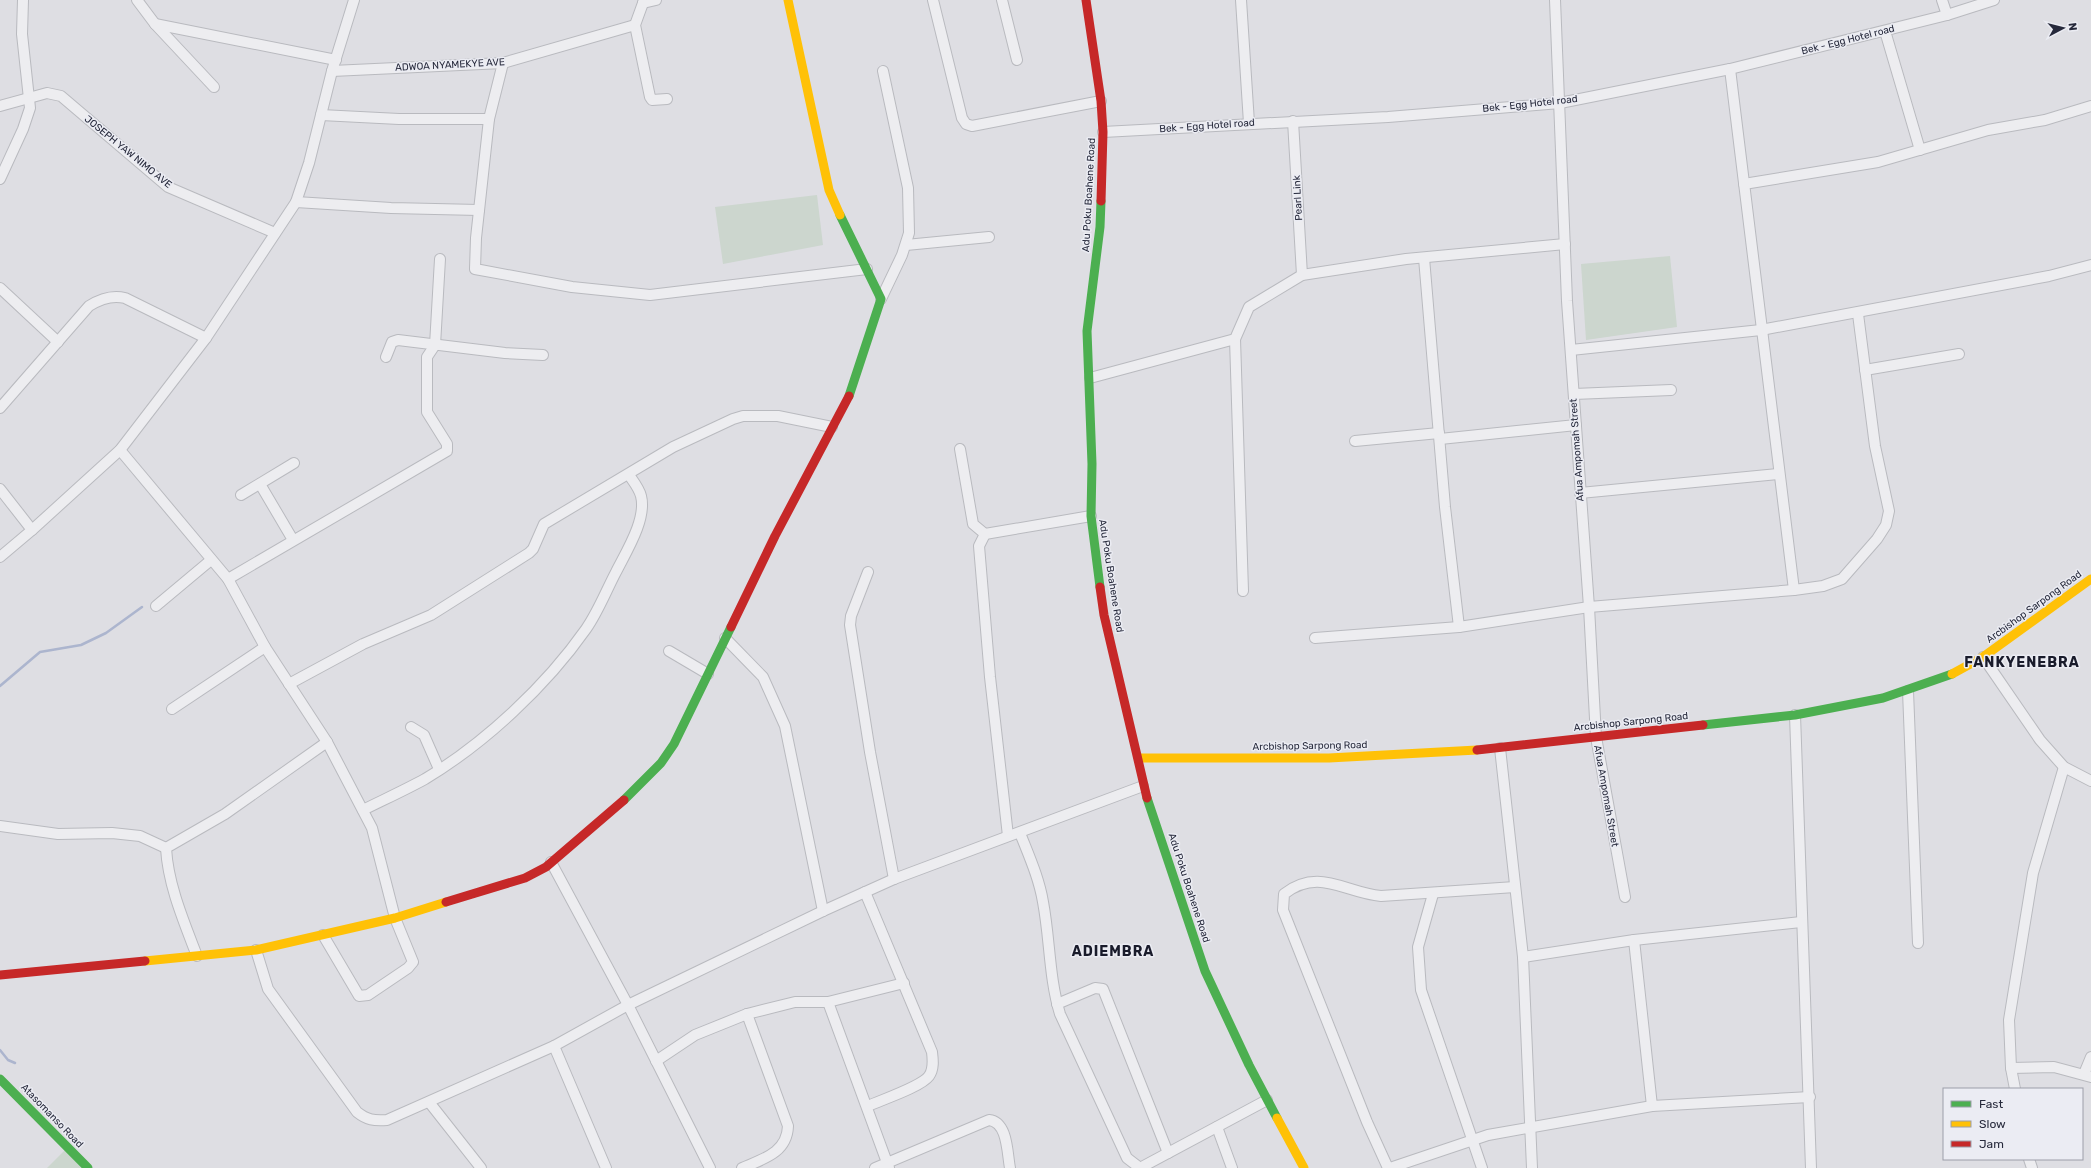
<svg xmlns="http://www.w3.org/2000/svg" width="2091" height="1168" font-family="Rubik,sans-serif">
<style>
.green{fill:#ccd6ce}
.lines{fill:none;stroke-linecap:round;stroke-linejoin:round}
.stream{stroke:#acb5ce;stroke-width:2.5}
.street-casing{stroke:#b9babf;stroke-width:12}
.street{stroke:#ededf0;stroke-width:10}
.fast{stroke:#4caf50;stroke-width:9}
.slow{stroke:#ffc107;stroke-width:9}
.jam{stroke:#c62828;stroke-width:9}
.labels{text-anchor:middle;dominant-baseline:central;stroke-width:3;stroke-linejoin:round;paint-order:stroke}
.street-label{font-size:10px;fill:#26293b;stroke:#ebecf3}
.district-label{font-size:14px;font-weight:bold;letter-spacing:1px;fill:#191b2b;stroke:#ebecf3}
</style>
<rect width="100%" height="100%" fill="#dedee3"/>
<g class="green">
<polygon points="817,195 823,245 723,264 715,207"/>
<polygon points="1670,256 1677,327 1586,340 1581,264"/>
<polygon points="65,1150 81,1168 47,1168"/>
</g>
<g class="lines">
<g class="stream">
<polyline points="0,686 40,652 81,645 106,633 142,607"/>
<polyline points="0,1050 8,1060 15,1063"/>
</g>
<defs>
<g id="street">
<polyline points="137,0 155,24 214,87"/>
<polyline points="933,0 962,118 966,124 972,126 1101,101"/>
<polyline points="1002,0 1017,60"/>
<polyline points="1241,0 1249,123"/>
<polyline points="1555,0 1567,301 1589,607 1596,737 1625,897"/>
<polyline points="1942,0 1947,15"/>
<polyline points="643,3 635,25 650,97 652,100 667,99"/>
<polyline points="643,3 656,0"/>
<polyline points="155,24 336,60"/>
<polyline points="1885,31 1920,150"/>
<polyline points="503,63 489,119 476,238 475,269 572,287 650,295 867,269"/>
<polyline points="1730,69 1794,590"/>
<polyline points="332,71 503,63 635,25"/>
<polyline points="0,106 47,93 61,96 168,187 275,233"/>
<polyline points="321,115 399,119 489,119"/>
<polyline points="1293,121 1302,275"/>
<polyline points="1103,132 1388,117 1560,103 1730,69 1947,15 1994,0"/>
<polyline points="0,179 23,129 30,108 22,34 23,0"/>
<polyline points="1744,184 1878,162 1988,130 2045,120 2091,106"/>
<polyline points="296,202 391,208 479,210"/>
<polyline points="906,245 989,237"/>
<polyline points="1424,258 1445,507 1459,627"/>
<polyline points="0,288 58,342"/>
<polyline points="881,299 902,255 909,233 908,188 883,71"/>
<polyline points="1235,339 1243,591"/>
<polyline points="1571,350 1761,330 2049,276 2091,265"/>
<polyline points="386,357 392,342 398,340 505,353 543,355"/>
<polyline points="1865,370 1959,354"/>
<polyline points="1090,378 1235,339 1249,307 1302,275 1406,259 1565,244"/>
<polyline points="1574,394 1671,390"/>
<path d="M0,408l89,-102c11,-7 24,-11 36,-8l81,40"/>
<polyline points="1440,439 1576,425"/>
<polyline points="1355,441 1439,433"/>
<polyline points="960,449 973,524 985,534 979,546 990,677 1008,836"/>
<polyline points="120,450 228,579 265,647 327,742 372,828 395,918 413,962 408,968 368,995 359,996 323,935"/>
<polyline points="260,484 293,540"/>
<polyline points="0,489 32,530"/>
<polyline points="1580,493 1778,474"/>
<polyline points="241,495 294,463"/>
<polyline points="985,534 1091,516"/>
<polyline points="0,557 32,530 120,450 206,338 296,202 309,163 332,71 354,0"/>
<polyline points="868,572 851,616 850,625 870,752 894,879"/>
<polyline points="228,579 447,451 447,444 427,412 427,357 435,345 440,259"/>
<polyline points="156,606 211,560"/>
<polyline points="725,638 763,677 785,726 823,911"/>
<polyline points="1315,638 1459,627 1589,607 1794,590 1823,586 1842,579 1877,539 1886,525 1889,511 1875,446 1858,314"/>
<polyline points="669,651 708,674"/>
<polyline points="1983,657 2040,740 2064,767 2091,781"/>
<polyline points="289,684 363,644 431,615 529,553 533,549 544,524 673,447 733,419 743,416 778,416 832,427"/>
<polyline points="1908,691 1918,943"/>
<polyline points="172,709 265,647"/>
<polyline points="1795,715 1811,1168"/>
<polyline points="411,727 424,735 439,769"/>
<polyline points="1500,748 1523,957 1532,1168"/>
<path d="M363,810c20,-10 42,-20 62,-31 60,-36 121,-93 161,-150 12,-17 20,-38 30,-57 10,-20 31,-53 25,-76 -2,-8 -8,-15 -12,-21"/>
<polyline points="0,826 58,834 112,833 140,836 166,848"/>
<path d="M1020,833c9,23 19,45 23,69 7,37 6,76 17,112l67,144 13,10"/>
<polyline points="551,862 628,1005 710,1168"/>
<path d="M865,892l67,160c1,8 2,17 -3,24 -8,11 -48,24 -61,30"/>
<polyline points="1433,894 1418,947 1421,990 1482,1168"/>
<polyline points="1634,940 1652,1106"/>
<path d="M256,950l12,39 89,123c10,8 17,9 30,8l167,-74"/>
<path d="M197,956c-13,-34 -29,-71 -31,-108l59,-34 102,-72"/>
<polyline points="1523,957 1634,940 1801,922"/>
<polyline points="828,1002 889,1168"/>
<polyline points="1057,1004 1095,988 1103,989 1168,1153"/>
<polyline points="656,1061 695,1035 747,1014 795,1002 828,1002 904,983"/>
<polyline points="2011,1068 2054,1067 2091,1077"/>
<polyline points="2084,1074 2091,1057"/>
<polyline points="2015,1089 2011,1068 2009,1020 2033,873 2064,767"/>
<polyline points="429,1102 481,1168"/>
<polyline points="1217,1127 1232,1168"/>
<polyline points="2029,1159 2032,1168"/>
<polyline points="606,1168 554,1046 628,1005 823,911 894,879 1143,786"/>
<path d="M742,1168c21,-9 45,-15 46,-42l-41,-112"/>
<path d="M875,1168l114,-48c19,2 18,33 21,48"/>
<polyline points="1140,1168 1267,1100"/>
<path d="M1388,1168l-21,-46 -84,-212 1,-16c35,-27 61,-1 97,2l134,-9"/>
<polyline points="1390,1168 1488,1135 1652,1106 1810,1097"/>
</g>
</defs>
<use href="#street" class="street-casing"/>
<use href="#street" class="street"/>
<g class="fast">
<polyline points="840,215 881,299 849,396"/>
<polyline points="1100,587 1091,516 1092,464 1087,331 1100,227 1101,201"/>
<polyline points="1703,725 1795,715 1883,698 1952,674"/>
<polyline points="1147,798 1205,971 1249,1065 1277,1118"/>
<polyline points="624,800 661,763 674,744 731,627"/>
<polyline points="0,1079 88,1168"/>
</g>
<g class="slow">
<polyline points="788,0 829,190 840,215"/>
<polyline points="1952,674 1983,657 2091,579"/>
<polyline points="1139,758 1329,758 1477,750"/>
<polyline points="145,961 256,950 395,918 446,902"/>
<polyline points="1277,1118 1304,1168"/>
</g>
<g class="jam">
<polyline points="1086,0 1101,101 1103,132 1101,201"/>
<polyline points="1100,587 1104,615 1147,798"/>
<polyline points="731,627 775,536 849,396"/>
<polyline points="1477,750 1703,725"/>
<polyline points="446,902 525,878 546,867 624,800"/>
<polyline points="0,975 145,961"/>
</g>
</g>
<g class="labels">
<g class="street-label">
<text transform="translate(1848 40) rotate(-14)">Bek - Egg Hotel road</text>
<text transform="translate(450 65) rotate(-3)">ADWOA NYAMEKYE AVE</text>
<text transform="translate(1530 104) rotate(-6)">Bek - Egg Hotel road</text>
<text transform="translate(1207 126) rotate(-4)">Bek - Egg Hotel road</text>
<text transform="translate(128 152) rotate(39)">JOSEPH YAW NIMO AVE</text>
<text transform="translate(1089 195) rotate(-87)">Adu Poku Boahene Road</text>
<text transform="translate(1298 198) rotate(-93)">Pearl Link</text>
<text transform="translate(1577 450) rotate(-94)">Afua Ampomah Street</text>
<text transform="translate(1111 576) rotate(81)">Adu Poku Boahene Road</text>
<text transform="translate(2034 607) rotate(-36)">Arcbishop Sarpong Road</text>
<text transform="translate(1631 722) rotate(-6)">Arcbishop Sarpong Road</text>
<text transform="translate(1310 746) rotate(-1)">Arcbishop Sarpong Road</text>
<text transform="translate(1606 796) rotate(80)">Afua Ampomah Street</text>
<text transform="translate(1189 888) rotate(72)">Adu Poku Boahene Road</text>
<text transform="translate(52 1116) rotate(46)">Atasomanso Road</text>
</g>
<g class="district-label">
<text x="2022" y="662">FANKYENEBRA</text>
<text x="1113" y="951">ADIEMBRA</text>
</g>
</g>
<rect x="1943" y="1088" width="140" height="72" fill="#ebecf3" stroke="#9c9ea9"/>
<rect x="1951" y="1101" width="20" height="6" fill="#4caf50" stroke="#9c9ea9"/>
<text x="1979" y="1108" font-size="12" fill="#26293b">Fast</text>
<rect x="1951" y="1121" width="20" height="6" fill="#ffc107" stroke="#9c9ea9"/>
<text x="1979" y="1128" font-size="12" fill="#26293b">Slow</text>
<rect x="1951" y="1141" width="20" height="6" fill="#c62828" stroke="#9c9ea9"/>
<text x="1979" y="1148" font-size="12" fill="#26293b">Jam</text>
<g transform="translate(2063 28) rotate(83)" stroke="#ebecf3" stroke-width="3" paint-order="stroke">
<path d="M0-3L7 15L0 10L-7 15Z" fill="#26293b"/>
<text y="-6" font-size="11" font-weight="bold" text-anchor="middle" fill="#26293b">N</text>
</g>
</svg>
